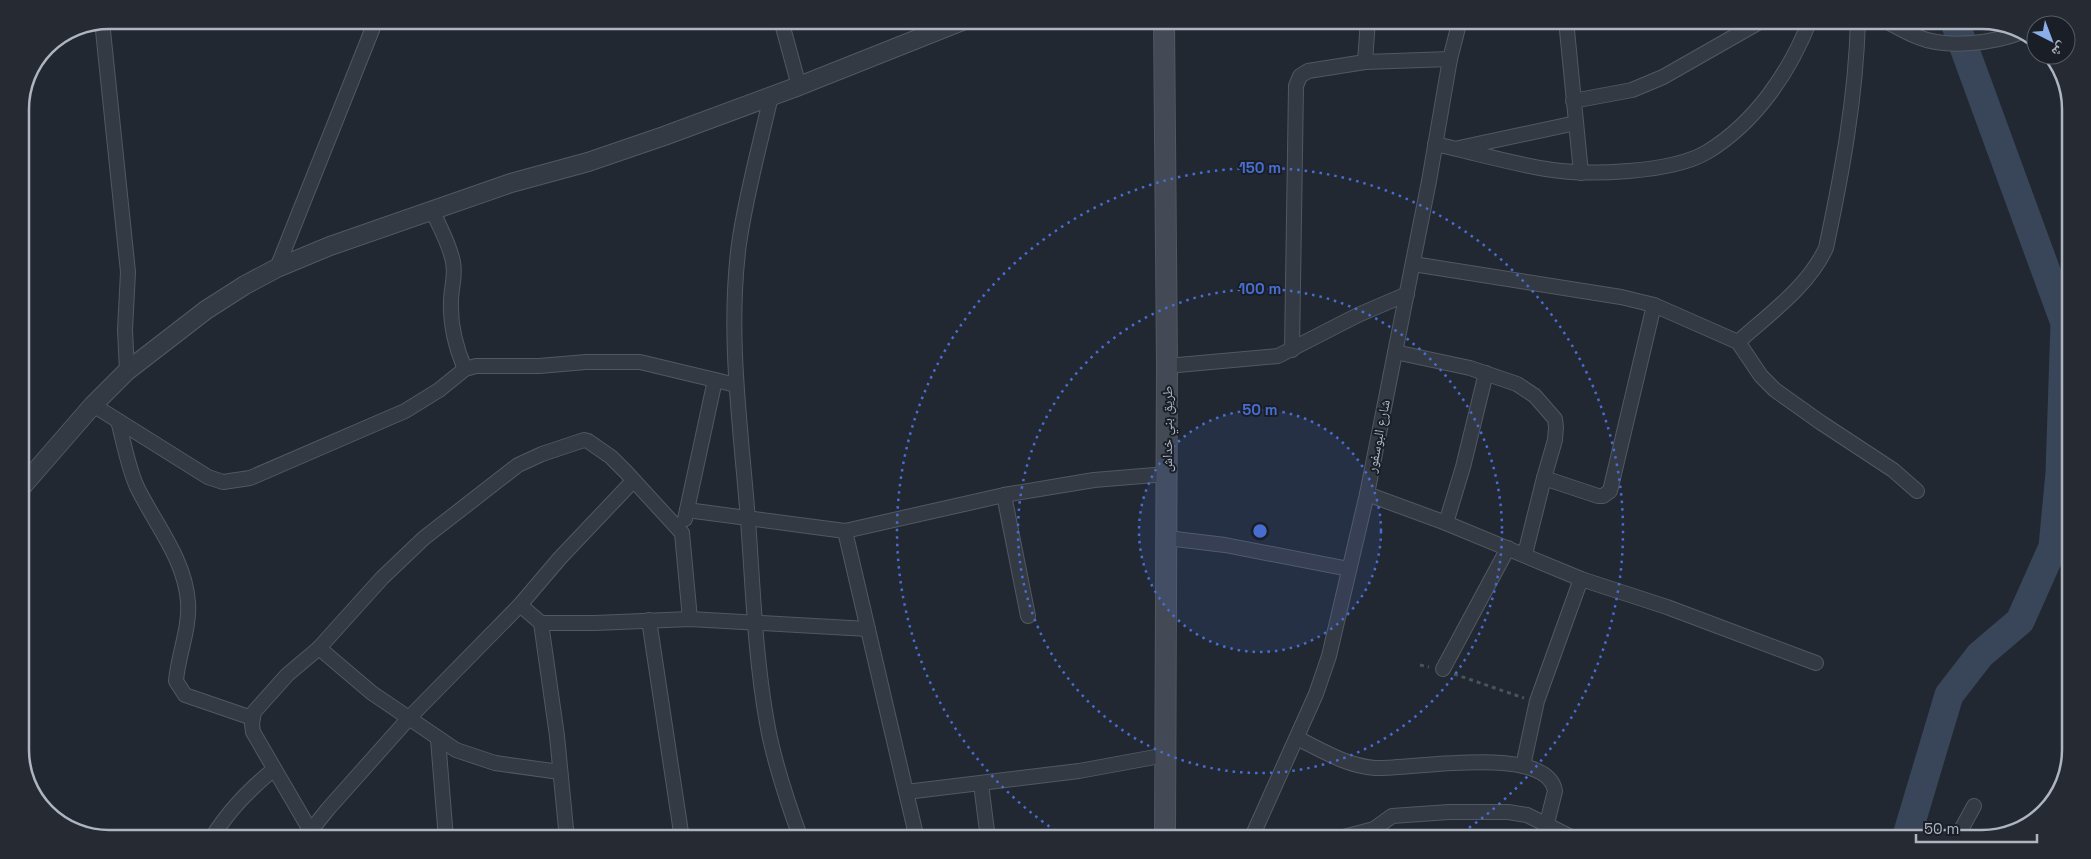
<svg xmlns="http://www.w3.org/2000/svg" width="2091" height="859" font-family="'Space Grotesk','Noto Naskh Arabic',sans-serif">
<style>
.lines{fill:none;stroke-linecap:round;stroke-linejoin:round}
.river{stroke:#394659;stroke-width:29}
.minor-casing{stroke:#525861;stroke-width:16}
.tertiary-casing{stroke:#525861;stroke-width:20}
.secondary-casing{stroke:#525861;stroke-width:22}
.path{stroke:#465558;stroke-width:3;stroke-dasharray:4 4;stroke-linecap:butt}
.minor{stroke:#343a43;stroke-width:14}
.tertiary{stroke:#343a43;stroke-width:18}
.secondary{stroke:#434955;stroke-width:20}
.ring{fill:none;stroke:#486dd1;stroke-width:2.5;stroke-dasharray:2.5 5}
.labels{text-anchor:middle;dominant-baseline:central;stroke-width:4;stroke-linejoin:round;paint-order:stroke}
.street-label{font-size:14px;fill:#aeb5c0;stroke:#1a1f27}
.rim{fill:none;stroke:#aeb5c0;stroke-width:2.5}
.centre{fill:#486dd1;stroke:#1a1f27;stroke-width:2.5}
.ring-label{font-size:15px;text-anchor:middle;font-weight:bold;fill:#486dd1;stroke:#1a1f27;stroke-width:4;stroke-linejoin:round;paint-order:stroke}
</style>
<rect width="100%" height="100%" fill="#212832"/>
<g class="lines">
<polyline class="river" points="1906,839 1949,695 1980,655 2020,621 2053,547 2060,473 2065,323 1954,20"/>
<defs>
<g id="minor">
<polyline points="781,20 799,86"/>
<polyline points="1566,20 1581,173"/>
<path d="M1883,20c12,5 23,13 35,17 29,12 76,6 104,-5"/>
<polyline points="102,21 128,272 125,330 127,371"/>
<polyline points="1365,62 1368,20"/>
<path d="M771,96c-11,49 -25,98 -32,148 -12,92 2,184 9,276 5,68 7,136 19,203 7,40 20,78 34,116"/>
<polyline points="1573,101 1632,90 1663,77 1763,20"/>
<path d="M1435,144c37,8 74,19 111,25 40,7 126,4 161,-17 48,-29 83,-80 103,-132"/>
<polyline points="1459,148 1576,123"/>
<path d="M433,212c7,16 17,33 20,50 3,14 -2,26 -2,39 -1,24 5,47 14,68"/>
<polyline points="1413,264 1621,297 1654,305 1738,342 1761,376 1775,390 1820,422 1893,470 1917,491"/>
<polyline points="277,268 376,20"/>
<path d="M1738,342c31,-28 70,-55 88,-94 16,-75 30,-151 32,-228"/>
<polyline points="1292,350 1296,86 1300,76 1308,71 1365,62 1450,59"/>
<polyline points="1395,352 1470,368 1517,384 1535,396 1555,419 1556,427 1555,440 1544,478 1525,554"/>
<polyline points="1167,366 1278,356 1358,315 1407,294"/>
<polyline points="93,405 208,477 223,482 250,478 405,411 439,390 465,369 476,366 539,366 586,362 640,362 736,385"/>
<path d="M118,421c6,22 10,46 19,66 18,37 48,72 51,115 2,27 -10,53 -12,79l9,14 67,23"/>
<polyline points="1544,478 1598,496 1603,496 1610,491 1654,305"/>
<polyline points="1367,494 1446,523 1581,579 1667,607 1816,663"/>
<polyline points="1004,495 1028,616"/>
<polyline points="687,510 845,531 1004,495 1094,480 1167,474"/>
<polyline points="685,519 715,380"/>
<polyline points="1446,523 1463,467 1486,373"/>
<polyline points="845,531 917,839"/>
<polyline points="1167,538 1225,545 1349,569"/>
<polyline points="520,605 541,623 557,736 567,839"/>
<polyline points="649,620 682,839"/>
<polyline points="541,623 595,623 690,619 868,629"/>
<polyline points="319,648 372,693 456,750 495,763 560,772"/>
<polyline points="1443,669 1508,548"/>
<path d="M1297,738c24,12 50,28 78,30 35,2 172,-25 180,23l-12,48"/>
<polyline points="438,739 446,839"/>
<polyline points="1523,766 1537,701 1581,579"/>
<polyline points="981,784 988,839"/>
<polyline points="906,792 1079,771 1166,755"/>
<polyline points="310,830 253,732 252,724 254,712 287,675 319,648 382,578 424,538 518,465 542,454 584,440 588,441 611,457 626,472 682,533 690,619"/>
<path d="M211,839c18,-29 37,-48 63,-70"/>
<polyline points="304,839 328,809 409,718 520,605 560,558 633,481"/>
<polyline points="1251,839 1316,694 1329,656 1367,494 1429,181 1450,59 1460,20"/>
<polyline points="1336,839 1374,829 1392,816 1449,812 1508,812 1527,815 1575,839"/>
<polyline points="1956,839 1974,806"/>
</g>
<polyline id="tertiary" points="20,489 93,405 127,371 206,310 245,285 277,268 330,246 511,183 588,162 664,136 799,86 965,20"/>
<polyline id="secondary" points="1164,20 1167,366 1165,839"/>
</defs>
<use href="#minor" class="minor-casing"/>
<use href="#tertiary" class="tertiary-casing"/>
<use href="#secondary" class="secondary-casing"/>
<g class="path">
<polyline points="1420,665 1429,667"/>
<polyline points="1454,674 1524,698"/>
</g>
<use href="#minor" class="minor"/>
<use href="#tertiary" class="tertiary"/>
<use href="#secondary" class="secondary"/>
</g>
<circle cx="1260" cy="531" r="121" fill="#486dd1" fill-opacity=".12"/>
<g class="ring">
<circle cx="1260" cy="531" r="121"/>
<circle cx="1260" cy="531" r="242"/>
<path d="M1068 839A363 363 0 1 1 1452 839"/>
</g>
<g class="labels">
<g class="street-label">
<text transform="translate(1167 429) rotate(-90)">طريق بني خداش</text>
<text transform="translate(1378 436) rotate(-79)">شارع البوسفور</text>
</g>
</g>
<path d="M0 0H2091V859H0ZM109 29H1982A80 80 0 0 1 2062 109V750A80 80 0 0 1 1982 830H109A80 80 0 0 1 29 750V109A80 80 0 0 1 109 29Z" fill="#262b33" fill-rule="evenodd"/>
<path class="rim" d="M109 29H1982A80 80 0 0 1 2062 109V750A80 80 0 0 1 1982 830H109A80 80 0 0 1 29 750V109A80 80 0 0 1 109 29Z"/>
<circle cx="1260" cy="531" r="8" class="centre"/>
<g class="ring-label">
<text x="1260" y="173">150 m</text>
<text x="1260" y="294">100 m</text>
<text x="1260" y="415">50 m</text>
</g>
<g transform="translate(2051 40) rotate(138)"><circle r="24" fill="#1a1f27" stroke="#555b64"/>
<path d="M0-4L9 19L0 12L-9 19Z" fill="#8bade8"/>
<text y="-8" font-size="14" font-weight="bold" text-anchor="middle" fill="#aeb5c0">ش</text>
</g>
<path d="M1916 834v8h121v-8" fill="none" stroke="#aeb5c0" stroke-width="2.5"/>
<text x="1924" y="834" font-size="15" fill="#aeb5c0" stroke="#1a1f27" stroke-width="4" paint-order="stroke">50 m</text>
</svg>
